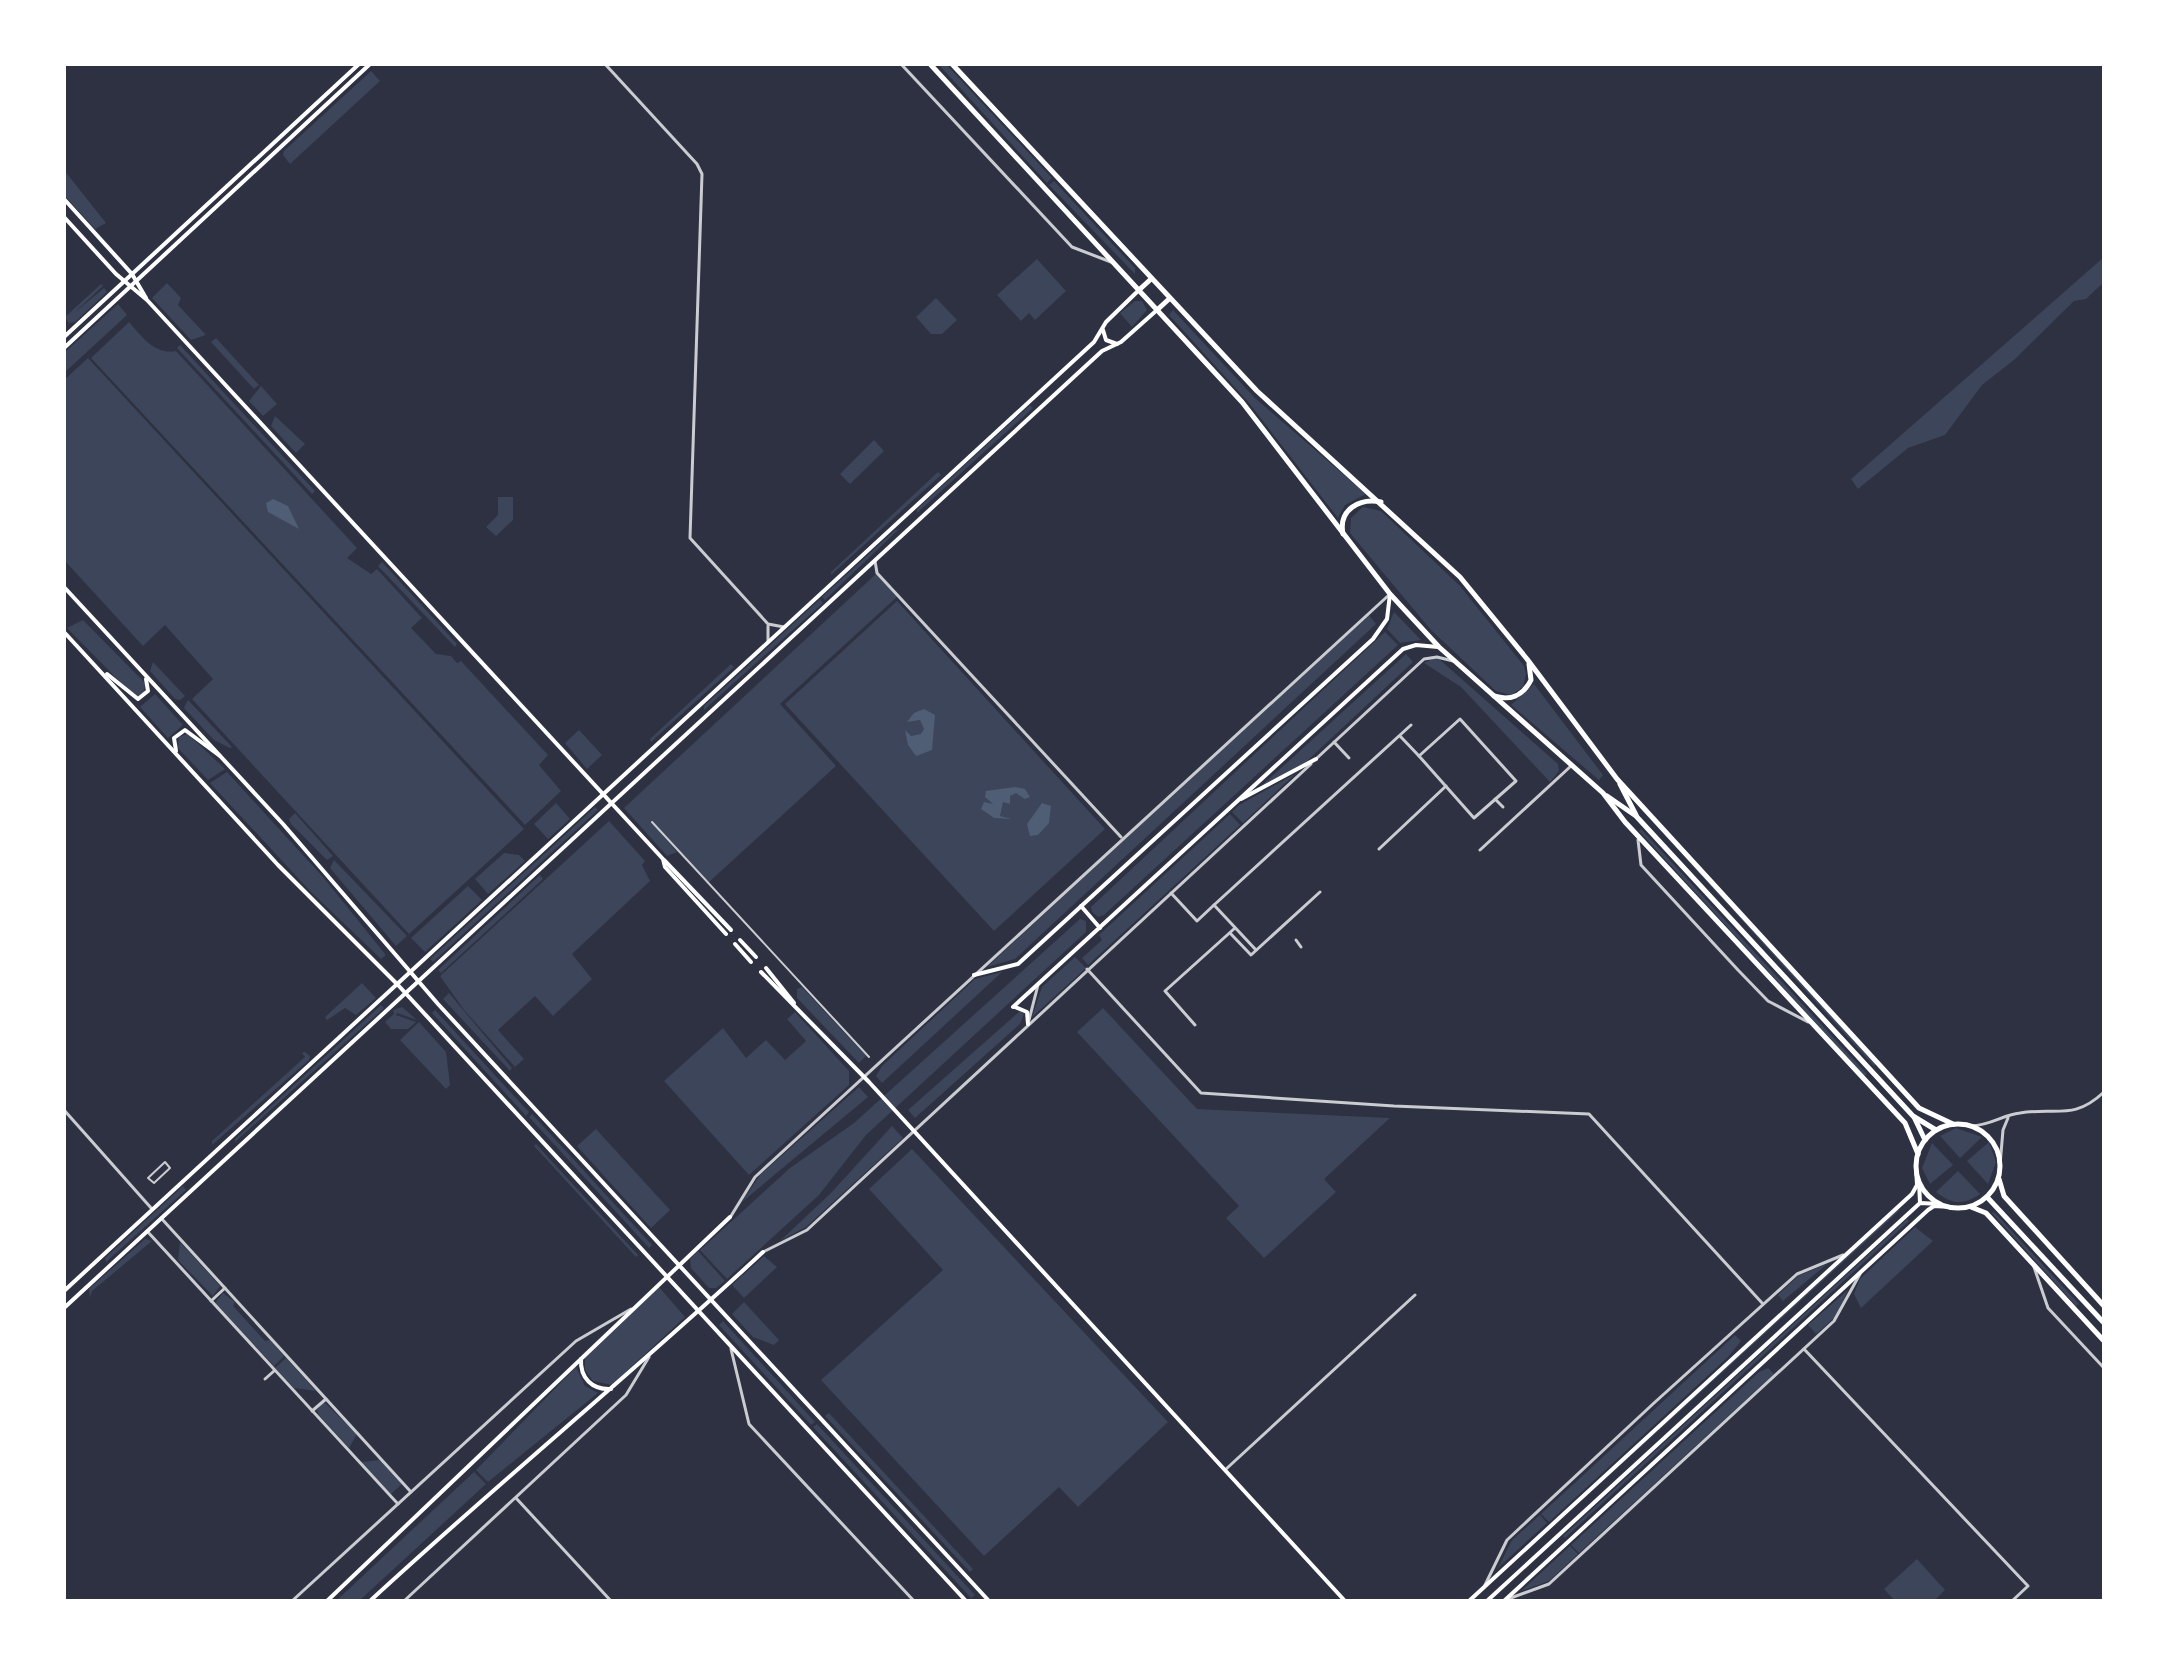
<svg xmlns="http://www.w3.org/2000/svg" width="2168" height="1665" font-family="'DM Sans',sans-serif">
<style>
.green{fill:#3c4559}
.water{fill:#4f5d75}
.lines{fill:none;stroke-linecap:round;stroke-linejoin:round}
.pedestrian{stroke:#caccd0;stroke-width:2}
.minor{stroke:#caccd0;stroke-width:3}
.secondary{stroke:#fff;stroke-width:4}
.primary{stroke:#fff;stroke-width:5}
</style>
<rect width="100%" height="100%" fill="#2d3142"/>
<g class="green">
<polygon points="938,64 946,64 1052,178 1047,183"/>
<polygon points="371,71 380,81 290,164 283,155 284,151"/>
<polygon points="64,170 106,223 95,229 64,195"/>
<polygon points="1054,181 1135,268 1135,274 1049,185"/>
<polygon points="2104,257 2104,282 2086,299 2074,301 2014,360 1982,385 1945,435 1908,448 1858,489 1851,479"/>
<polygon points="1037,259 1066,291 1035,320 1029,313 1021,321 997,295"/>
<polygon points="167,283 181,298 178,305 206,335 191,340 152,298"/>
<polygon points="101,284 103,286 74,313 104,288 107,292 75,322 69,323 65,317"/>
<polygon points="936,298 957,320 942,334 931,334 916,317"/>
<polygon points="1135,301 1142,301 1147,310 1132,327 1120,313"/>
<polygon points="118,304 127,315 64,373 64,353"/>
<polygon points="1173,310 1255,398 1366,494 1345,505 1338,518 1249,403 1169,315"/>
<path d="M129,322c13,15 26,33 47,29l181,197 -10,10 24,16 6,-5 45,49 -11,10 25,26 15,2 6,7 4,-2 87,94 -9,10 22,26 -36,34 -434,-467z"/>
<polygon points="216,338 259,385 254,389 211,342"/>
<polygon points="180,345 315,491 312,494 177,348"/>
<polygon points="88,358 524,829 409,934 192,699 213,679 165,625 143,646 64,560 64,380"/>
<polygon points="261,386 277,404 263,416 249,401"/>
<polygon points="1030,405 1033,408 917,513 917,509"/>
<polygon points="275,416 305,444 296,453 271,426"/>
<polygon points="874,440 884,451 850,484 840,474"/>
<polygon points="938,472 941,475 831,575 831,572"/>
<polygon points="498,497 513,497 513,520 496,536 486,527 498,515"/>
<polygon points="1363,507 1381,511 1460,586 1524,666 1526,674 1523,687 1511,695 1496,691 1431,630 1350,533 1351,518"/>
<polygon points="899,529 825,600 822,597 895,530"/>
<polygon points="382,562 457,644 455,647 378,566"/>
<polygon points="877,573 898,596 780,704 836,766 708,883 663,836 677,852 667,856 624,808"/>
<polygon points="820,599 823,603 704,710 704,706"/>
<polygon points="897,601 1105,829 994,931 785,704"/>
<polygon points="1394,612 1421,640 1400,643 1387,629"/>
<polygon points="1368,614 1376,624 1015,959 987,967"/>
<polygon points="83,620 145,683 144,694 138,697 131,693 67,628"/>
<polygon points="1385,632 1398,645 1104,915 1098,917 1092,912 1091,907"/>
<polygon points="1406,654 1413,662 1307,761 1258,789"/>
<polygon points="1432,659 1439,659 1558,764 1559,771 1550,782 1461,687 1424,663"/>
<polygon points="153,662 185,696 180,700 175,699 150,671"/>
<polygon points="731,664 734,667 651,742 650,739"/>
<polygon points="1534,684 1603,775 1599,780 1511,705"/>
<polygon points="155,694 183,725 168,738 140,707"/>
<polygon points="188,700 232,747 230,748 214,740 184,708"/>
<polygon points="579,730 602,755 587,769 565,743"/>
<polygon points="187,734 191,737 225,769 208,780 177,747 179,737"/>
<polygon points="227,772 323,877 386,955 381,959 310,891 210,783"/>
<polygon points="1295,774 1243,823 1232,812 1239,805"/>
<polygon points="556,803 570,819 548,839 534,824"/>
<polygon points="595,807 598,810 433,962 430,959"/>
<polygon points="295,813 333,856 327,860 291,824 289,819"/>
<polygon points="1230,814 1240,825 1088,965 1082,958 1102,940 1099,935"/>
<polygon points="1650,819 1876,1064 1874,1066"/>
<polygon points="609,821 645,861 642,865 650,881 572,954 592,979 553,1016 535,996 498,1030 524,1059 515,1067 464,1010 440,976"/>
<polygon points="1641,829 1867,1074 1864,1076 1639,831"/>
<polygon points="504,853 519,855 525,861 488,894 475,879"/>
<polygon points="334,860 407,936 396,946 330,868"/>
<polygon points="540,875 543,879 441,973 438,970"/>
<polygon points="468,886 482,900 425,952 411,938"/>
<polygon points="1080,919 1086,921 1086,932 866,1135 819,1195 727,1279 700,1250 790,1168 854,1123"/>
<polygon points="1075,957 1086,968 1032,1017 1042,987"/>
<polygon points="1002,972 882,1083 876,1076 882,1066 975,979"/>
<polygon points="362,983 376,998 356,1015 345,1008 327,1020 325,1017"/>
<polygon points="802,987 866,1056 859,1063 797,998 797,989"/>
<polygon points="449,993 512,1068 510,1071 443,999"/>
<polygon points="381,1005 384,1008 235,1142 235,1139"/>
<polygon points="402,1007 417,1020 397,1013 396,1015 416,1022 408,1029 391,1029 385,1022 394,1014 393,1010"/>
<polygon points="1103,1008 1197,1109 1390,1118 1324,1179 1336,1192 1264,1258 1226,1218 1239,1206 1077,1032"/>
<polygon points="435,1010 529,1112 526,1116 432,1013"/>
<polygon points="1020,1011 1024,1014 1020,1024 915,1118 908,1110"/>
<polygon points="795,1012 849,1071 849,1085 749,1175 664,1081 723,1028 746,1058 766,1040 785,1060 806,1041 787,1019"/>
<polygon points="419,1022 446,1052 450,1085 446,1089 400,1040"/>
<polygon points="305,1052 310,1056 309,1060 212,1145 212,1141 305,1057 302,1053"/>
<polygon points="859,1087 868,1097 742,1202 760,1175"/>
<polygon points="532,1114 652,1245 649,1248 529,1117"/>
<polygon points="892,1126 903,1138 806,1227 780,1241 830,1194"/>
<polygon points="1956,1128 1982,1137 1960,1158 1940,1136"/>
<polygon points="596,1129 670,1210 651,1228 577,1146"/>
<polygon points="1989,1142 1996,1162 1988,1184 1967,1161"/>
<polygon points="1932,1143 1953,1165 1930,1184 1922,1168"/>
<polygon points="536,1144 638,1255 636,1257 534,1146"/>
<polygon points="912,1149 1168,1422 1078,1507 1059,1487 984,1556 821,1380 943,1270 869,1189"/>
<path d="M1958,1171l22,23c-17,12 -29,10 -44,-2z"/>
<polygon points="183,1186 186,1190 106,1262 105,1258"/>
<polygon points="1898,1209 1899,1211 1554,1526"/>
<polygon points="1991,1212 1995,1213 2079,1304 2076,1306"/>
<polygon points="1907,1219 1909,1221 1565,1538 1563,1536"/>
<polygon points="1915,1227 1933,1241 1861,1308 1854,1294 1860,1279"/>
<polygon points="145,1239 152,1241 92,1291 90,1298 89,1289"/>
<polygon points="180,1242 220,1286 213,1296 178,1260"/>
<polygon points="698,1251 725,1281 716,1288 709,1288 691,1268 690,1259"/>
<polygon points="764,1256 777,1267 744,1298 732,1285"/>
<polygon points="1827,1264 1783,1301 1778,1295 1798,1276"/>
<polygon points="659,1287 685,1317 612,1385 593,1381 585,1370 585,1357"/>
<polygon points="1848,1290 1835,1317 1816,1334 1808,1325"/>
<polygon points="223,1293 235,1302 233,1306 265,1341 270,1340 284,1356 274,1366 215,1303"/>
<polygon points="744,1302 779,1340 774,1345 753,1337 732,1314"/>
<polygon points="723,1321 815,1422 811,1425 719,1325"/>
<polygon points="1735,1335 1741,1341 1728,1357 1549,1522 1541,1514"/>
<polygon points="286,1358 316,1391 294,1388 275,1368"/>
<polygon points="576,1367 585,1386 598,1393 488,1482 476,1470"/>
<polygon points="1768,1368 1774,1374 1579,1553 1571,1545 1759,1372"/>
<polygon points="324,1402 357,1434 349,1448 319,1415 317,1410"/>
<polygon points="829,1413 973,1569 970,1572 825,1416"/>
<polygon points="817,1424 975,1595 971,1598 813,1427"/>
<polygon points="380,1460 402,1484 391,1494 361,1462"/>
<polygon points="474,1472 486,1484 359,1601 336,1601"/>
<polygon points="1540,1515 1547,1523 1498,1568 1512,1540"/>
<polygon points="1570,1546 1578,1554 1549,1581 1521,1591"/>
<polygon points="1917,1559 1945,1590 1934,1601 1895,1601 1884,1589"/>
</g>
<g class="water">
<polygon points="273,499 288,506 299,529 268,512 266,503"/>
<polygon points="924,709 935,715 932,750 916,756 908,745 905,730 911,736 921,734 924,729 920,720 907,722 914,713"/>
<polygon points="1015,787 1025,789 1030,797 1025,799 1016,793 1010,796 1010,804 1003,802 1000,816 1012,819 994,818 981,809 984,802 993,804 985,797 986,791"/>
<polygon points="1042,803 1051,806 1049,823 1038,835 1030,836 1027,824"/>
</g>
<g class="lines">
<g class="pedestrian">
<polyline points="652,822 869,1057"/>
<polygon points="165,1162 170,1168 154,1183 148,1178"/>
</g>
<g class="minor">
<polyline points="605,64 697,164 702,174 690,538 768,624 784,627"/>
<polyline points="901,64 1072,247 1111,262"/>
<polyline points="875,561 877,573 1121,837"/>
<polyline points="768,626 768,641"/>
<polygon points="1460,719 1516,781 1474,818 1419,756"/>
<polyline points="1400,736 1419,756"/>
<polyline points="1334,742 1349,758"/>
<polyline points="1317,758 1424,659 1437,657 1453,661"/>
<polyline points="1495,799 1503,807"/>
<polyline points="1638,840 1641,865 1738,970 1768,1001 1808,1022"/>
<polyline points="1379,849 1446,786"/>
<polyline points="1480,850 1571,766"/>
<polyline points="1171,893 1197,921 1214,905 1256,950"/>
<polyline points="1214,905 1411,725"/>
<polyline points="1230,933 1251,955 1320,892"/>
<polyline points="1296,940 1301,947"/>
<polyline points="1087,969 1201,1093 1394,1106 1589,1114 1763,1304"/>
<polyline points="1029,1020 1038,985"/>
<polyline points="1195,1025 1165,991 1235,928"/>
<polyline points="64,1110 152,1209"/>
<path d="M1971,1126c21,-1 31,-11 49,-13 37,-6 53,8 84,-21"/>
<polyline points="2000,1165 2003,1130 2008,1118"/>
<polyline points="731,1216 755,1177 1390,594"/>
<polyline points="161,1218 411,1492"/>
<polyline points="147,1231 398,1504"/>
<polyline points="763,1252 807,1230 1311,764"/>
<polyline points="2034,1267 2048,1308 2104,1368"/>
<polyline points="211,1301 225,1288"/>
<polyline points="731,1349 749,1424 914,1601"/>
<polyline points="1804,1349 2028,1586 2012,1601"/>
<polyline points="265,1379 274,1371"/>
<polyline points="312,1411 326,1399"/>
<polyline points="1225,1470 1415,1295"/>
<polyline points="516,1498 611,1601"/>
<polyline points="1485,1585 1507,1540 1654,1403 1797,1274 1843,1255"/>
<polyline points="1508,1599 1549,1584 1834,1321 1860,1274"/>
<polyline points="292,1601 576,1341 631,1309"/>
<polyline points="404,1601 626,1395 649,1357"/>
</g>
<g class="secondary">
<polyline points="64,199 132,274 146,298"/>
<polyline points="64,217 116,274 147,300 663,859 665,867 726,934"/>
<polyline points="1103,330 1106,340 1117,344"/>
<polyline points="64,337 359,64"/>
<polyline points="64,348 370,64"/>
<polyline points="64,587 283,824 438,1004 989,1601"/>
<polyline points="64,632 278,865 398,985 966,1601"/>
<polyline points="107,674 138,699 148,691 146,679"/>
<polyline points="176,751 174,738 185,730 220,756"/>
<polyline points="1241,799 1316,759"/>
<polyline points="664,860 731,930"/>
<polyline points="1081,906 1100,928"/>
<polyline points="740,940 756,957"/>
<polyline points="735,944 751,962"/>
<polyline points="766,968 794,1003"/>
<polyline points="761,972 869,1082 1345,1601"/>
<polyline points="974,975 1018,964 1373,639 1387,619 1390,594"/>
<polyline points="1013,1007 1403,649 1416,645 1438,647"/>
<polyline points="1015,1007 1027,1012 1028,1024"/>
<polyline points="1919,1182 1920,1203"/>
<polyline points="64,1291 1094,342 1106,322 1139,290"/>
<polyline points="64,1308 1102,351 1121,342 1157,310"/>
<path d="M581,1359c-1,19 11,31 30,30"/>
<polyline points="327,1601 730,1217"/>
<path d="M370,1601c129,-119 265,-230 393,-349"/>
<polyline points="1469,1601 1912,1194 1917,1185 1916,1167"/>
<polyline points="1487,1601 1920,1203 1940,1204"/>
<polyline points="1504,1601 1928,1210 1934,1206 1951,1207"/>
</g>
<g class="primary">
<polyline points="930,64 1242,402 1390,594 1439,647 1603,793 1625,822 1905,1123 1918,1154"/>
<polyline points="952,64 1257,391 1460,577 1527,659 1617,779 1919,1108 1953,1124"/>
<polyline points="1139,290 1151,279"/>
<polyline points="1157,310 1169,299"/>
<path d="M1343,534c-5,-25 17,-36 38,-32"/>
<path d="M1494,696c16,5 29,0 37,-16l-2,-16"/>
<polyline points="1620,784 1636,815"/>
<polyline points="1607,796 1636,816 1913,1116 1936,1130"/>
<polyline points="1914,1117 1925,1140"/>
<circle cx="1958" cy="1166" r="42"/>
<polyline points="1999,1179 2004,1196 2104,1306"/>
<polyline points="1987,1197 2104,1323"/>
<polyline points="1971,1207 1986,1213 2104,1341"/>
</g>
</g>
<rect width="2168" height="1665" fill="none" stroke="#ffffff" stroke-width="132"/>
</svg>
